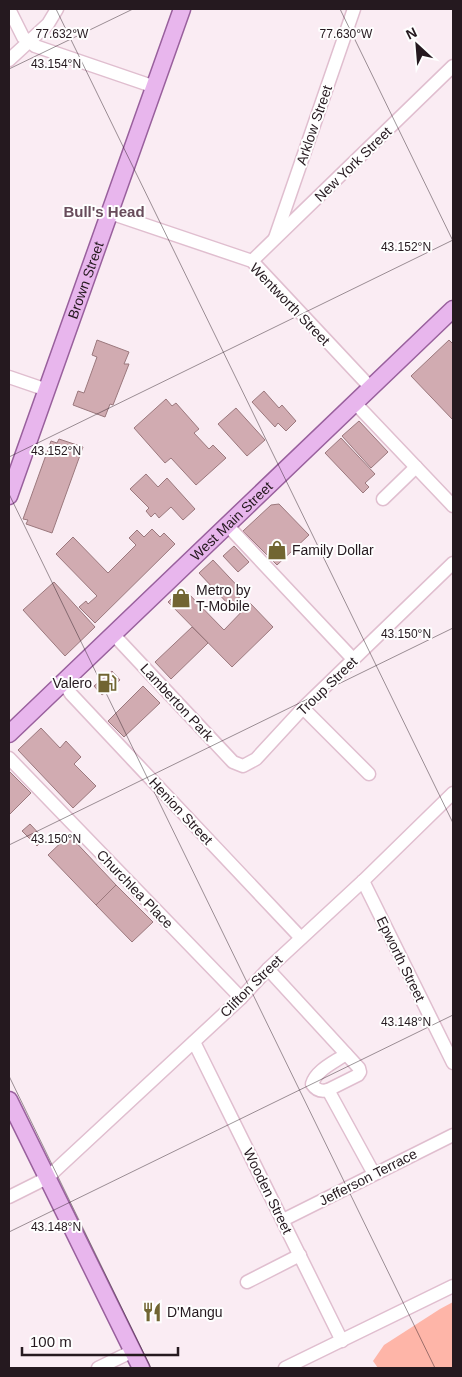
<svg xmlns="http://www.w3.org/2000/svg" width="462" height="1377" font-family="Arial,sans-serif">
<style>
.green{fill:#feb5a8}
.building{fill:#d1abb1;stroke:#9b787d}
.lines{fill:none;stroke-linecap:round;stroke-linejoin:round}
.minor-casing{stroke:#e0becf;stroke-width:15}
.major-casing{stroke:#99609d;stroke-width:19}
.minor{stroke:#fff;stroke-width:12}
.major{stroke:#e8b6ed;stroke-width:16}
.ticks{fill:none;stroke:#25191f;stroke-width:1;stroke-opacity:0.45}
.labels{text-anchor:middle;dominant-baseline:central;stroke-width:4;stroke-linejoin:round;paint-order:stroke}
.street-label{font-size:14px;fill:#25191f;stroke:#fefefe}
.poi-label{font-size:14px;fill:#25191f;stroke:#fefefe;text-anchor:start}
.neighbourhood-label{font-size:15px;font-weight:bold;fill:#674b5a;stroke:#fefefe}
.ticks-label{font-size:12px;text-anchor:middle;fill:#25191f;stroke:#fefefe;stroke-width:4;stroke-linejoin:round;paint-order:stroke}
</style>
<rect width="100%" height="100%" fill="#faecf3"/>
<polygon class="green" points="453,1302 453,1368 378,1368 373,1361 384,1345 440,1309"/>
<g class="building">
<polygon points="97,340 129,352 124,364 129,364 113,405 110,404 105,417 73,405 78,391 84,393 97,357 92,355"/>
<polygon points="449,340 453,344 453,420 411,376"/>
<polygon points="264,391 279,408 282,405 296,421 286,431 278,423 275,427 252,402"/>
<polygon points="166,399 172,406 176,403 199,429 194,433 209,449 213,445 226,458 196,485 171,458 165,463 134,428"/>
<polygon points="236,408 265,440 247,456 218,424"/>
<polygon points="359,421 388,452 371,468 342,436"/>
<polygon points="341,438 375,474 365,483 369,487 363,493 325,453"/>
<polygon points="59,439 83,447 52,533 26,524 28,520 23,519 51,441 57,443"/>
<polygon points="146,474 158,487 167,478 195,509 183,520 171,507 159,518 155,513 151,517 146,511 149,508 130,489"/>
<polygon points="279,504 309,535 277,565 243,531 271,505"/>
<polygon points="152,529 160,537 164,533 175,544 95,623 79,607 86,601 88,604 97,596 56,554 73,537 108,573 136,545 129,538 137,530 144,537"/>
<polygon points="234,546 249,562 238,572 223,556"/>
<polygon points="213,560 244,593 230,606 199,573"/>
<polygon points="54,582 95,627 65,656 23,610"/>
<polygon points="183,588 224,630 250,603 273,627 232,667 168,602"/>
<polygon points="192,627 208,643 171,679 155,662"/>
<polygon points="112,671 120,680 102,695 94,686"/>
<polygon points="143,686 160,703 124,737 108,721"/>
<polygon points="41,728 60,748 66,741 81,757 74,764 96,786 73,808 18,750"/>
<polygon points="9,771 31,793 9,815"/>
<polygon points="30,824 44,839 37,846 22,831"/>
<polygon points="69,835 116,885 96,905 48,855"/>
<polygon points="116,885 153,922 132,942 96,905"/>
</g>
<g class="lines">
<defs>
<g id="minor">
<polyline points="9,9 23,37 35,46 155,87"/>
<polyline points="9,60 48,24 57,9"/>
<polyline points="110,213 252,261 371,388"/>
<polyline points="275,238 354,9"/>
<polyline points="252,261 453,66"/>
<polyline points="9,377 47,390"/>
<polyline points="355,403 453,506"/>
<polyline points="383,499 416,467"/>
<polyline points="227,525 353,659"/>
<polyline points="113,634 233,762 243,766 256,759 303,708 453,563"/>
<polyline points="63,682 71,694 132,759 301,938"/>
<polyline points="303,708 369,774"/>
<polyline points="9,758 241,998"/>
<polyline points="363,881 453,1063"/>
<polyline points="268,969 359,1068 360,1072 358,1075 328,1090 374,1174"/>
<polyline points="194,1042 342,1341"/>
<path d="M328,1090c-7,2 -12,0 -16,-6 4,-14 23,-22 34,-30"/>
<polyline points="9,1197 47,1178 241,998 268,969 363,881 453,793"/>
<polyline points="283,1220 453,1135"/>
<polyline points="247,1282 300,1255"/>
<polyline points="98,1368 133,1351"/>
<polyline points="285,1368 453,1286"/>
</g>
<g id="major">
<path id="s1" d="M9,496l173,-487"/>
<path id="s2" d="M9,734l444,-425"/>
<polyline points="9,1100 141,1368"/>
</g>
</defs>
<use href="#minor" class="minor-casing"/>
<use href="#major" class="major-casing"/>
<use href="#minor" class="minor"/>
<use href="#major" class="major"/>
</g>
<path class="ticks" d="M56,9l397,814M340,9l113,232M9,69l124,-60M9,457l444,-217M9,494l426,874M9,845l444,-217M9,1076l142,292M9,1232l444,-217"/>
<defs>
<symbol id="shop-bare" viewBox="-9 -9 18 18"><path d="M-5-2.5h2.3a2.7 3.5 0 0 1 5.4 0H5L5.5 6h-11ZM-1.5-2.5h3a1.5 2.3 0 0 0-3 0Z" fill="#716532" stroke="#fefefe" stroke-width="2.5" paint-order="stroke"/></symbol>
<symbol id="fuel-bare" viewBox="-9 -9 18 18"><path d="M-5.5-6h7V0h2V4h1.3V-2.5L3-4.5l.8-.8L6-3V5H2.5V1h-1V6h-7ZM-4.2-4.7v3.2H.2V-4.7Z" fill="#716532" stroke="#fefefe" stroke-width="2.5" paint-order="stroke"/></symbol>
<symbol id="restaurant-bare" viewBox="-9 -9 18 18"><path d="M-5-6h1v4h1v-4h1v4h1v-4h1v5L-1.5 .5V6h-2V.5L-5-1ZM5-6V6H3V1.5H1.5Q1.5-4 5-6Z" fill="#716532" stroke="#fefefe" stroke-width="2.5" paint-order="stroke"/></symbol>
</defs>
<g fill-rule="evenodd">
<use href="#shop-bare" x="263" y="536" width="28" height="28"/>
<use href="#shop-bare" x="167" y="584" width="28" height="28"/>
<use href="#fuel-bare" x="93" y="669" width="28" height="28"/>
<use href="#restaurant-bare" x="138" y="1298" width="28" height="28"/>
</g>
<g class="labels">
<g class="street-label">
<text transform="translate(314 125) rotate(-71)">Arklow Street</text>
<text transform="translate(353 164) rotate(-44)">New York Street</text>
<text stroke="none"><textPath href="#s1" startOffset="229">Brown Street</textPath></text>
<text transform="translate(290 304) rotate(46)">Wentworth Street</text>
<text stroke="none"><textPath href="#s2" startOffset="308">West Main Street</textPath></text>
<text transform="translate(327 686) rotate(-44)">Troup Street</text>
<text transform="translate(177 702) rotate(47)">Lamberton Park</text>
<text transform="translate(181 811) rotate(47)">Henion Street</text>
<text transform="translate(135 889) rotate(46)">Churchlea Place</text>
<text transform="translate(401 959) rotate(64)">Epworth Street</text>
<text transform="translate(251 986) rotate(-45)">Clifton Street</text>
<text transform="translate(368 1177) rotate(-27)">Jefferson Terrace</text>
<text transform="translate(268 1191) rotate(64)">Wooden Street</text>
</g>
<g class="poi-label">
<text x="292" y="550">Family Dollar</text>
<text x="196" y="590">Metro by<tspan x="196" dy="16">T-Mobile</tspan></text>
<text x="92" y="683" text-anchor="end">Valero</text>
<text x="167" y="1312">D'Mangu</text>
</g>
<g class="neighbourhood-label">
<text x="104" y="211">Bull's Head</text>
</g>
</g>
<g class="ticks-label">
<text x="346" y="38">77.630°W</text>
<text x="62" y="38">77.632°W</text>
<text x="56" y="68">43.154°N</text>
<text x="406" y="251">43.152°N</text>
<text x="56" y="455">43.152°N</text>
<text x="406" y="638">43.150°N</text>
<text x="56" y="843">43.150°N</text>
<text x="406" y="1026">43.148°N</text>
<text x="56" y="1231">43.148°N</text>
</g>
<rect width="462" height="1377" fill="none" stroke="#25191f" stroke-width="20"/>
<g transform="translate(417 45) rotate(334)" stroke="#fefefe" stroke-width="4" paint-order="stroke">
<path d="M0-4L9 19L0 12L-9 19Z" fill="#25191f"/>
<text y="-8" font-size="14" font-weight="bold" text-anchor="middle" fill="#25191f">N</text>
</g>
<path d="M22 1347v8h156v-8" fill="none" stroke="#25191f" stroke-width="2.5"/>
<text x="30" y="1347" font-size="15" fill="#25191f" stroke="#fefefe" stroke-width="4" paint-order="stroke">100 m</text>
</svg>
